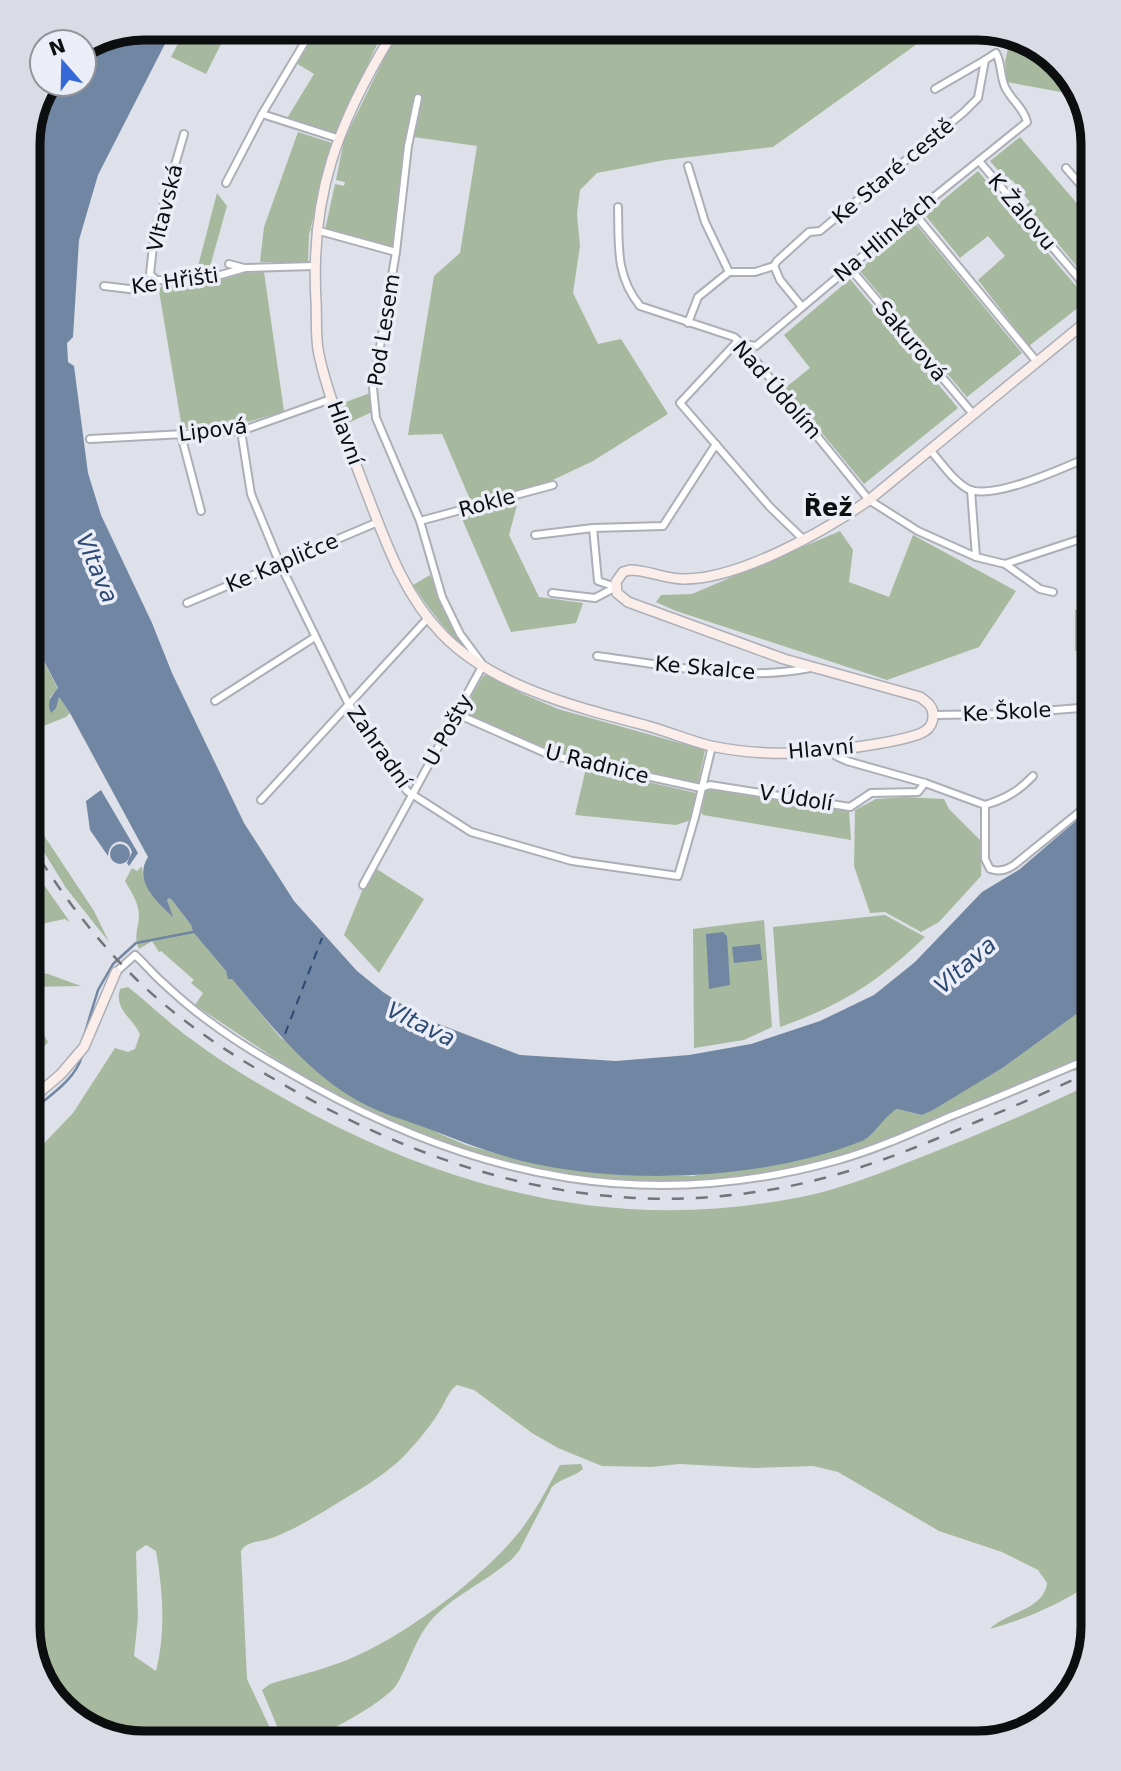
<svg xmlns="http://www.w3.org/2000/svg" width="1121" height="1771" font-family="'DejaVu Sans',sans-serif">
<style>
.green{fill:#a6b99f;fill-rule:evenodd}
.water{fill:#7186a3}
.lines{fill:none;stroke-linecap:round;stroke-linejoin:round}
.stream{stroke:#7186a3;stroke-width:2.5}
.ferry{stroke:#2c4974;stroke-width:2;stroke-dasharray:9 7;stroke-linecap:butt}
.street-casing{stroke:#acafb7;stroke-width:10}
.secondary-casing{stroke:#acafb7;stroke-width:12}
.street{stroke:#fff;stroke-width:6}
.secondary{stroke:#fbeeea;stroke-width:9}
.rail{stroke:#73757a;stroke-width:2.5;stroke-dasharray:12 12;stroke-linecap:butt}
.labels{text-anchor:middle;dominant-baseline:central;stroke-width:7;stroke-linejoin:round;paint-order:stroke}
.street-label{font-size:21px;fill:#0d0e10;stroke:#ebeef6}
.water-label{font-size:23px;font-style:italic;fill:#2c4974;stroke:#ebeef6}
.quarter-label{font-size:24px;font-weight:bold;fill:#0d0e10;stroke:#ebeef6}
.rim{fill:none;stroke:#0d0e10;stroke-width:9}
</style>
<rect width="100%" height="100%" fill="#dee1e9"/>
<g class="green">
<polygon points="932,29 917,44 773,147 665,160 597,173 580,190 577,214 580,246 573,293 598,344 621,339 668,414 593,461 540,486 472,504 442,434 408,435 434,276 460,253 477,146 414,137 419,104 414,99 393,246 390,249 325,230 335,184 344,186 345,182 336,180 344,140 396,34"/>
<polygon points="382,34 335,134 286,120 314,74 296,63 313,35"/>
<polygon points="182,36 218,36 224,38 206,74 171,57"/>
<path d="M1012,47c24,3 36,30 54,46l-59,-11 -2,-21 3,-12z"/>
<polygon points="298,132 332,143 309,235 308,262 260,262 264,227"/>
<polygon points="1020,137 1093,222 1093,286 1026,205 1030,202 1012,180 1008,182 990,161"/>
<polygon points="978,171 1088,300 1029,346 978,280 1005,256 988,236 960,258 925,215"/>
<polygon points="217,193 227,206 208,274 196,274"/>
<polygon points="915,223 1022,353 967,397 859,270"/>
<polygon points="264,272 284,411 232,427 182,428 159,291 162,284 206,284 245,273"/>
<polygon points="850,279 958,408 864,484 785,388 810,368 784,335"/>
<polygon points="370,393 372,412 346,424 338,405"/>
<polygon points="520,494 509,535 539,597 583,603 576,623 511,632 459,512"/>
<polygon points="840,531 853,550 849,582 889,597 913,535 1016,591 979,647 887,680 676,611 656,602 661,595 692,594"/>
<path d="M430,575l24,55 18,21 2,5c-25,-20 -43,-44 -61,-71z"/>
<polygon points="1093,608 1093,648 1075,651 1075,610"/>
<polygon points="28,630 58,689 50,697 53,710 59,697 70,713 66,717 28,732"/>
<polygon points="487,674 523,694 558,709 705,750 698,784 546,749 466,715 464,710 483,676"/>
<polygon points="586,768 696,793 691,820 676,825 575,815"/>
<polygon points="706,788 849,810 851,840 703,815 701,812"/>
<polygon points="906,797 944,799 949,809 982,842 981,876 939,922 921,932 885,912 870,913 854,866 855,810 876,799"/>
<polygon points="28,803 39,828 94,911 109,942 66,888 28,826"/>
<polygon points="28,862 70,922 65,919 36,925 28,950"/>
<path d="M142,866c0,22 15,34 29,49l-4,-15 2,-2 3,2 19,25 2,7 33,39 2,7 4,1 49,59 157,95 28,12 57,16 38,7 88,8h44l172,-37 23,-25 9,-5 25,6 82,-48 89,-65v61l-18,8h-18l-218,87 -49,12 -87,13 -79,-1 -65,-6 -78,-18 -81,-33 -54,-23 -70,-43 -81,-54 8,-12 -12,-10 3,-3 -33,-29 -2,1 -7,-11 -13,8c-6,-13 0,-21 0,-35 -1,-13 -8,-22 -14,-33l7,-13 5,3z"/>
<polygon points="375,868 424,899 379,973 344,935 362,891"/>
<path d="M885,915l40,22c-47,45 -83,68 -145,90l-7,-100z"/>
<polygon points="764,920 772,1027 744,1040 694,1048 693,929"/>
<polygon points="43,973 48,974 81,986 28,987 28,979"/>
<path d="M128,987c19,15 37,32 56,47 41,31 85,57 130,81 160,84 327,119 505,78 34,-9 67,-22 100,-35 59,-23 117,-48 174,-75v499c-32,22 -65,36 -103,47 16,-17 54,-19 57,-46l-9,-13 -36,-18 -63,-21 -101,-59 -25,-6 -59,2 -75,-4 -27,3 -50,-1 -44,-18 -26,-15 -58,-43 -17,-5c-8,6 -10,13 -15,22 -9,16 -23,33 -36,47 -21,22 -49,37 -75,53 -20,12 -39,24 -62,32 -10,3 -22,2 -28,12l6,128 30,64h-140l-57,-19 -40,-46 -12,-51v-467l45,-47 42,-65 13,4 7,-3 5,-15c-8,-17 -26,-24 -20,-45zM146,1545l10,6c7,41 10,80 0,120l-22,-15 4,-38 -2,-66z"/>
<polygon points="28,1008 48,1042 28,1066"/>
<path d="M581,1464l2,5c-9,8 -22,9 -31,18l-33,64 -8,9c-23,20 -52,33 -74,54 -21,20 -26,47 -40,70 -11,18 -76,53 -97,58 -5,2 -11,1 -16,1l-22,-53 8,-6c26,-8 52,-14 77,-24 56,-23 129,-77 168,-123 18,-21 32,-48 45,-72z"/>
</g>
<g class="water">
<path d="M169,36l-71,139 -19,65 -6,97 -6,6 1,19 6,4 14,107 13,42 51,108 20,50 72,150 50,78 63,70 26,21 40,26 97,37 96,6 73,-6 62,-11 69,-23 54,-26 41,-33 67,-70 38,-23 73,-63v196l-89,65 -71,43 -11,5 -25,-6c-14,8 -22,26 -35,32 -99,39 -237,45 -340,20 -35,-9 -67,-22 -101,-35 -19,-7 -41,-13 -59,-23 -53,-28 -92,-79 -130,-124h-4l-2,-8 -33,-39 -2,-7 -19,-25 -3,-2 -2,2 6,17c-17,-16 -40,-36 -25,-60l-78,-144 -11,-16 -3,11 -5,5c-5,-11 0,-16 7,-25l-30,-58v-493l24,-53h32v-37l16,-10z"/>
<path d="M101,790l37,63 -9,13 -2,-3 5,-11c-5,-16 -23,-13 -24,4l-18,-26 -4,-29z"/>
<circle cx="120" cy="854" r="10"/>
<polygon points="723,932 727,936 730,985 709,989 706,934"/>
<polygon points="760,944 762,960 734,963 732,947"/>
</g>
<g class="lines">
<g class="stream">
<polyline points="80,1049 98,990 113,964 136,943 193,932"/>
<path d="M28,1114c19,-17 47,-33 54,-58"/>
</g>
<polyline class="ferry" points="285,1034 322,938"/>
<defs>
<g id="street">
<polyline points="935,89 985,60"/>
<polyline points="262,114 337,138"/>
<polyline points="979,161 1093,295"/>
<polyline points="1066,168 1093,199"/>
<polyline points="226,183 262,114 309,35"/>
<path d="M618,207c1,38 -3,68 22,99l94,31 8,7 127,156 49,31 58,26 29,7 88,-29"/>
<polyline points="914,213 1037,362"/>
<polyline points="316,230 396,252"/>
<polyline points="229,264 244,268"/>
<polyline points="849,267 973,414"/>
<polyline points="729,272 755,272 774,266"/>
<polyline points="156,280 150,274 154,237 184,134"/>
<polyline points="104,286 138,290 156,280 203,280 245,268 314,266"/>
<path d="M802,307l-22,-27 -6,-14 3,-5 32,-29 11,-1 144,-119 14,-14 7,-38 11,-7c6,11 4,23 9,34 6,13 19,21 22,35l-113,91 -158,133 -20,-3 -56,60 90,104 33,32"/>
<polyline points="688,323 698,297 729,272 705,222 688,166"/>
<polyline points="241,431 251,494 280,564 348,703 407,791 471,832 572,861 678,876 695,817 712,746"/>
<polyline points="181,435 201,511"/>
<polyline points="90,439 241,431 331,399"/>
<path d="M930,450c11,12 23,31 38,39 25,12 100,-23 125,-34"/>
<polyline points="971,490 976,557"/>
<polyline points="420,521 553,485"/>
<polyline points="593,528 598,581 616,587"/>
<polyline points="535,535 593,528 663,526 716,444"/>
<polyline points="1005,564 1040,589 1053,592"/>
<polyline points="552,593 595,598 616,587"/>
<polyline points="187,603 378,522"/>
<path d="M597,656c70,9 143,26 213,12"/>
<polyline points="215,701 315,637"/>
<polyline points="457,714 550,755 701,788 710,785 850,807 871,793 918,792 925,783"/>
<polyline points="934,715 1002,714 1080,708"/>
<path d="M834,750l2,6 11,5 78,22 60,22v54l5,10c10,3 16,1 24,-4l79,-64"/>
<polyline points="261,800 428,618"/>
<path d="M985,805c20,-6 34,-14 48,-29"/>
<polyline points="363,885 483,665 460,634 442,597 420,521 376,418 373,388 396,252 408,146 418,98"/>
<path d="M116,972l19,-17c9,8 17,18 26,26 15,14 32,29 49,41 32,24 68,44 103,64 168,93 337,127 525,74 39,-11 76,-28 113,-44 48,-19 95,-39 142,-59"/>
</g>
<g id="secondary">
<path d="M392,34c-54,89 -82,160 -76,267 1,17 -1,36 3,54 10,45 29,88 45,131 20,51 38,107 78,148 51,53 137,74 206,92 21,6 42,15 63,20 28,6 62,8 90,7 22,-1 108,-11 124,-22 5,-3 8,-9 8,-15 1,-9 -6,-14 -13,-19l-136,-38 -156,-57 -11,-9 -1,-11 7,-10 7,-2c18,0 35,9 53,9 55,1 142,-48 186,-79l224,-184"/>
<polyline points="28,1102 61,1074 84,1047 116,972"/>
</g>
</defs>
<use href="#street" class="street-casing"/>
<use href="#secondary" class="secondary-casing"/>
<use href="#street" class="street"/>
<use href="#secondary" class="secondary"/>
<path class="rail" d="M28,840c30,49 63,94 104,135 41,41 91,75 142,104 150,89 313,140 488,112 75,-11 145,-39 214,-69 39,-16 79,-33 117,-52"/>
</g>
<g class="labels">
<g class="street-label">
<text transform="translate(893 171) rotate(-40)">Ke Staré cestě</text>
<text transform="translate(165 208) rotate(-76)">Vltavská</text>
<text transform="translate(1022 212) rotate(50)">K Žalovu</text>
<text transform="translate(885 237) rotate(-40)">Na Hlinkách</text>
<text transform="translate(175 281) rotate(-8)">Ke Hřišti</text>
<text transform="translate(384 330) rotate(-81)">Pod Lesem</text>
<text transform="translate(911 341) rotate(50)">Sakurová</text>
<text transform="translate(777 390) rotate(49)">Nad Údolím</text>
<text transform="translate(213 430) rotate(-7)">Lipová</text>
<text transform="translate(345 433) rotate(70)">Hlavní</text>
<text transform="translate(487 503) rotate(-15)">Rokle</text>
<text transform="translate(282 563) rotate(-23)">Ke Kapličce</text>
<text transform="translate(705 668) rotate(5)">Ke Skalce</text>
<text transform="translate(1007 712) rotate(-3)">Ke Škole</text>
<text transform="translate(448 730) rotate(-61)">U Pošty</text>
<text transform="translate(379 747) rotate(55)">Zahradní</text>
<text transform="translate(821 749) rotate(-5)">Hlavní</text>
<text transform="translate(597 764) rotate(14)">U Radnice</text>
<text transform="translate(796 798) rotate(9)">V Údolí</text>
</g>
<g class="water-label">
<text transform="translate(97 568) rotate(67)">Vltava</text>
<text transform="translate(965 965) rotate(-41)">Vltava</text>
<text transform="translate(421 1024) rotate(26)">Vltava</text>
</g>
<g class="quarter-label">
<text x="828" y="508">Řež</text>
</g>
</g>
<path d="M0 0H1121V1771H0ZM144 40H977A104 104 0 0 1 1081 144V1627A104 104 0 0 1 977 1731H144A104 104 0 0 1 40 1627V144A104 104 0 0 1 144 40Z" fill="#d9dce4" fill-rule="evenodd"/>
<path class="rim" d="M144 40H977A104 104 0 0 1 1081 144V1627A104 104 0 0 1 977 1731H144A104 104 0 0 1 40 1627V144A104 104 0 0 1 144 40Z"/>
<g transform="translate(63 63) rotate(340)"><circle r="33" fill="#ebeef6" stroke="#92949a" stroke-width="2"/>
<path d="M0-5L12 26L0 18L-12 26Z" fill="#3669d8"/>
<text y="-10" font-size="19" font-weight="bold" text-anchor="middle" fill="#0d0e10">N</text>
</g>
</svg>
